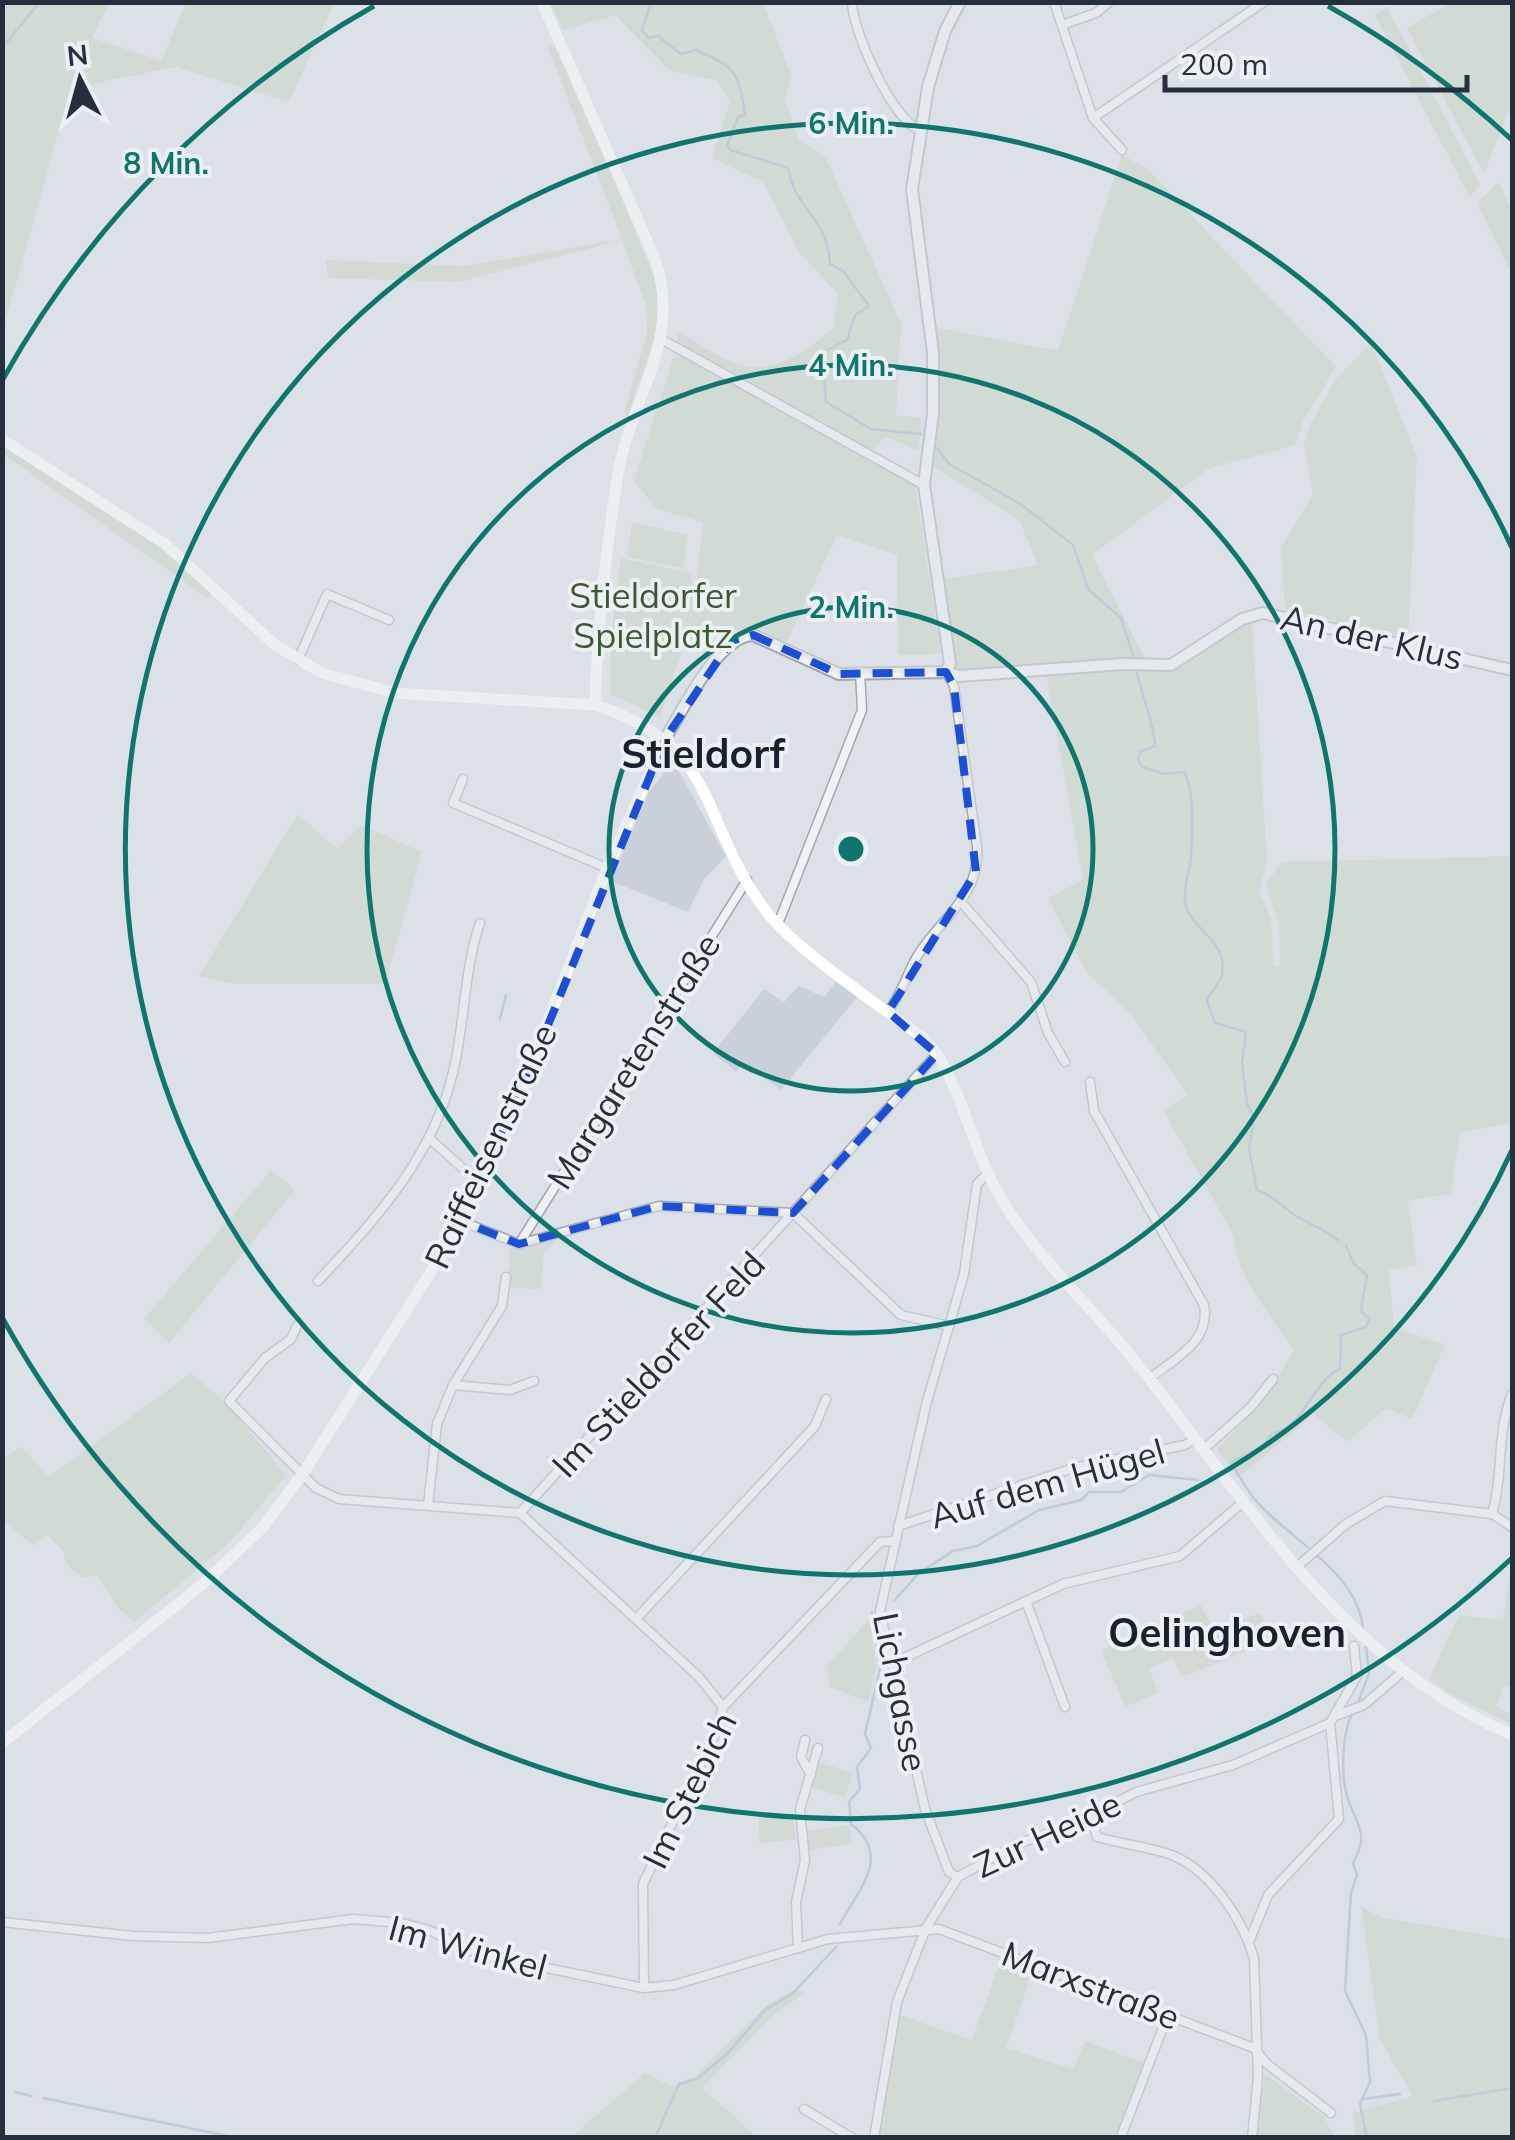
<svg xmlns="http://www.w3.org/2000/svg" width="1515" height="2140" font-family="Mulish,sans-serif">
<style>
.built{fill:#cad0d9}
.green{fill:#c3d1bd}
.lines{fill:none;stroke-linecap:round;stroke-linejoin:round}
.stream{stroke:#95b1c9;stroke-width:2.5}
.minor-casing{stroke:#a2a8b1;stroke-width:11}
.tertiary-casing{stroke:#a2a8b1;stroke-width:14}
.minor{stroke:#eff2f5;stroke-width:8}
.tertiary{stroke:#eff2f5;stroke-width:10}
.secondary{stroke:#fff;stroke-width:11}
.marked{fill:none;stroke:#1d4ed8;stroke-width:8;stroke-dasharray:20 12;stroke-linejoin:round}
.ring{fill:none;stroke:#0f766e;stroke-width:5}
.labels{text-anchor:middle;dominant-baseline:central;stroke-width:8;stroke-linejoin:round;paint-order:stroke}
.park-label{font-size:35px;fill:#3b5a32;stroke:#ecf0f5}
.street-label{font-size:35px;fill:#262f3e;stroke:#ecf0f5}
.quarter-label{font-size:40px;font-weight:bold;fill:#18212f;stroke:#ecf0f5}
.centre{fill:#0f766e;stroke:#ecf0f5;stroke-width:5}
.ring-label{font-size:30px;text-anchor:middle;font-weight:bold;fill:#0f766e;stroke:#ecf0f5;stroke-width:8;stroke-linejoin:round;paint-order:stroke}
</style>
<rect width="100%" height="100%" fill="#dce1e7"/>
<g class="built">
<polygon points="668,768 678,770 726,856 704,879 688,912 611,881 649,792"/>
<polygon points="836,982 858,996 781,1090 744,1063 736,1072 713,1053 764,989 784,1002 799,986 824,997"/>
</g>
<g class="green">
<polygon points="3,2 109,3 92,38 161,61 186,3 334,3 289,102 176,67 86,85 69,95 3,330"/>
<polygon points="1452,2 1512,3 1512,102 1484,174 1407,28"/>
<path d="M550,3h213l28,71 -6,25 13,40 28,19 75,165 -5,93 25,1 -2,34 -33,-14 -15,14 -194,-107v-14c71,47 89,53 157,-2l4,-34 -39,-42 -36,-70 -51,-24 18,-57 -14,-21 -46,-9 -55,-56 -52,15z"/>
<polygon points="1387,7 1480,184 1470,198 1375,15"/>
<polygon points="547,45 561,49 658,287 660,323 628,415 624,413 647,332 646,305 622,240 459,282 328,278 326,260 462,266 622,239"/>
<polygon points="1122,154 1148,170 1336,367 1303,421 1295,445 1208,469 1092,555 1145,659 964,672 956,666 944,579 1038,565 1019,520 931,465 940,384 934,327 1058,351"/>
<polygon points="1499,182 1512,211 1512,274 1477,203"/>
<polygon points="1371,343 1417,457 1408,639 1285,609 1281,548 1313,494 1304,443 1309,428 1334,381"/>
<polygon points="682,356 915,483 941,654 898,655 897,555 837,535 787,642 754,627 690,640 690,626 660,717 610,694 611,635 621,558 691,573 693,614 703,522 657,509 634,481 673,359"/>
<path d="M3,447c57,27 167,99 209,145l-3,7 -206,-145z"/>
<polygon points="632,522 688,535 683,568 627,557"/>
<path d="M1252,621l15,240 -8,30 12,28 3,47h6l-1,-40 -13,-42 16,-22 230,-6v268l-52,8 -9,62 -43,7 9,64 -28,5 5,58 51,17 -33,74 -26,-11 -39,34 -33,-28 -76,64 -21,-28 49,-53 28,-47c-22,-33 -60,-76 -60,-114l-71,-126 25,-15 -58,-82 -44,-41 -38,-74 35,-18 -37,-207 136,-6 51,-39z"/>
<polygon points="298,814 337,849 361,825 422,852 385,984 233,984 199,976"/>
<polygon points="271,1170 295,1190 169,1343 144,1319"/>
<polygon points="555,1241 544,1253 541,1289 508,1288 510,1248"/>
<polygon points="191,1373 227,1404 286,1475 229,1543 134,1622 117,1607 98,1575 82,1578 65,1563 64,1552 47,1534 34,1546 3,1520 2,1461 21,1446 49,1477"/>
<polygon points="1512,1562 1512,1688 1503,1686 1496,1706 1512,1715 1512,1725 1452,1695 1429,1679 1459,1615 1503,1620"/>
<polygon points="1201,1605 1213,1629 1260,1613 1270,1642 1182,1677 1173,1658 1149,1668 1158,1693 1125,1707 1101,1650"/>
<polygon points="869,1619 877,1665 868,1702 830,1687 827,1666"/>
<polygon points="819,1762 853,1773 845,1798 811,1787"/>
<polygon points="758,1815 794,1817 796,1840 760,1843"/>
<polygon points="849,1825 852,1844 808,1850 806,1831"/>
<polygon points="1361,1906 1382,1918 1512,1939 1512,2137 1356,2137 1353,2113 1413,2096 1380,2040"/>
<polygon points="1002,1957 1033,1969 1006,2048 1073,2069 1085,2041 1143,2063 1116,2137 877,2138 900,2015 972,2040"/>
<polygon points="792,1990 806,1992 774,2015 702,2088 757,2137 571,2137 645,2073 671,2086 694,2077 766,2006"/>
<polygon points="1265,2074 1324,2117 1335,2137 1255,2138"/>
</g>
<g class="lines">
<g class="stream">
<path d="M651,2l-9,28 6,8 10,-2 23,18 15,-4c41,18 42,21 49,65l-7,2 -11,28 3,5 58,18c8,45 38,45 42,96l13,7 26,35 -14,9 -8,25 -22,11 -7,13 6,13 2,25 45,27 50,5"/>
<polyline points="2,48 40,2"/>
<polyline points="938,449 949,464 1019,503 1073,545 1088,589 1121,618 1134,658"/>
<path d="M1135,666c4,18 21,66 20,80l-14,5 -3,7 4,9 22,7 20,-2c11,18 8,61 7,84 -1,14 -8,32 -6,46 6,31 43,35 37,73 -2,8 -12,17 -15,26l8,22 31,9 -4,31 5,41 7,13 -5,33 8,40c16,6 23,14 36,24 15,10 29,13 45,26"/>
<polyline points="500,1019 506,995"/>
<path d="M1346,1246l8,18 13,11 -6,36 9,8 -4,8 -25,8 -1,34c-30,14 -34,57 -68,65l-9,12 -32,16c7,11 13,23 21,34 34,43 104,72 111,132"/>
<polyline points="894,1601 918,1574 953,1551 977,1546 1039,1510 1081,1500 1089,1492 1121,1492 1149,1475 1198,1480"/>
<polyline points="1357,1705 1369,1674 1366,1646"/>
<path d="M1353,1712c-12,23 -13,69 -3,93 10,24 18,31 3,58l4,12 -6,18 -6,98 21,44 4,47 -10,22 7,34"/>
<path d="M840,1924c16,-32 54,-67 11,-100l-2,-22 11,-13 -3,-22 14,-19 -6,-14 15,-65 -8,-57"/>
<polyline points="15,2092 32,2096"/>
<polyline points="43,2098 238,2138"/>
<polyline points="1363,2099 1400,2094"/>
<polyline points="1434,2101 1512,2088"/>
<polyline points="627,2138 634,2138"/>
<polyline points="655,2138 679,2084 697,2079 727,2054 765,2010 793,1993 836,1947"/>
</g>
<defs>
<g id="minor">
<path d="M852,2c1,30 40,118 68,128"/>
<polyline points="1054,2 1093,118 1264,2"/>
<polyline points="1062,25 1096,13 1109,2"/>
<polyline points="1093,118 1122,150"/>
<polyline points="661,339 924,485"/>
<polyline points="298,660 327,594 389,620"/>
<polyline points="463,779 453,803 607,868"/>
<polyline points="962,903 1031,982 1048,1033 1065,1062"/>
<polyline points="778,924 862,710 860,672"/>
<path d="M888,1012c12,-16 17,-32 26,-50 22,-42 67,-62 63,-116l-23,-160 -8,-14"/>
<path d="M1090,1082l4,29 110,194c7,37 -30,54 -55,74"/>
<polyline points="430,1139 477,1181"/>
<polyline points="793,1213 901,1315 949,1326"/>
<polyline points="458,1220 519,1244 659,1206 793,1213"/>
<polyline points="519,1244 747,880"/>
<path d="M318,1281c59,-63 117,-126 136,-213 11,-48 10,-98 26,-145"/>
<polyline points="297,1326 291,1339 265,1358 229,1401 316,1488 339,1499 520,1513 699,1677 723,1707"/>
<polyline points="453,1385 502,1306 506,1277"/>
<polyline points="1203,1450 1251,1407 1273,1379"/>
<polyline points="428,1505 437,1424 453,1385 510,1390 534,1381"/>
<polyline points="520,1513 937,1054"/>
<polyline points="1492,1514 1512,1527"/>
<polyline points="898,1526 1074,1468 1185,1445 1194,1439"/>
<path d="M1298,1566l48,-42 39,-23 107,13c12,-40 4,-81 20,-120"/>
<polyline points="1026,1601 1065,1707"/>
<polyline points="636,1619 815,1426 826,1399"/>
<polyline points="891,1664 1063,1584 1180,1556 1242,1503"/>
<polyline points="1338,1715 1364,1705 1401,1673"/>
<polyline points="805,1740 801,1757 811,1775"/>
<path d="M1091,1817l6,20c23,6 47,10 69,16 42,13 77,66 88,106l4,118 -6,61"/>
<polyline points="958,1877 949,1872 925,1809 880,1611 926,1405 964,1274 977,1184 988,1173"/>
<polyline points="2,1922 133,1936 208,1938 353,1919 402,1923 429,1930 478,1954 644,1988 674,1985 828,1939 939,1929 1254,2048 1267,2064 1331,2113"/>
<polyline points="1249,1942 1268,1895 1339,1819 1330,1723"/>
<polyline points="798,1948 796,1902 805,1860 800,1809 818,1748"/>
<polyline points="644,1988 643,1884 715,1734 723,1707 880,1542 893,1541"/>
<polyline points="804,2109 852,2138"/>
<polyline points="1122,2134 1167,2017"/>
<polyline points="874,2138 897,2002 926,1928 958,1877 1017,1844 1067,1828 1136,1792 1233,1765 1330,1723 1357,1676 1354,1646"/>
</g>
<g id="tertiary">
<polyline points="946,672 950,663 924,485 933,413 933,353 912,189 928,87 945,31 960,2"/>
<path d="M665,739c17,-28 53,-103 88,-104l86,39 107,-2 13,4 164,-12 48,1 71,-46 21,-6 249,57"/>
</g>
</defs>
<use href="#minor" class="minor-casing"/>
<use href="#tertiary" class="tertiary-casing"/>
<use href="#minor" class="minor"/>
<use href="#tertiary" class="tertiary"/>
<g class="secondary">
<path d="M542,2l113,257c28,81 -24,137 -37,215 -12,76 -21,154 -23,231"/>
<path d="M2,439l163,105 110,101 47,28 73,20 200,12c127,41 104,118 171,206 29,38 114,95 156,126l15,17c29,47 38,104 68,151 37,57 88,104 131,157 111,138 206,301 376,373"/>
<polyline points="2,1743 203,1584 264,1526 302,1475 444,1251 517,1101 607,868 665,739"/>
</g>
</g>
<path d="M0 0H1515V2140H0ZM753,635l86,39 107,-2 8,14 22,186 -88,140 49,42 -144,159 -134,-7 -140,38 -61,-24 59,-119 148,-362 66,-98z" fill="#dce1e7" fill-opacity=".55" fill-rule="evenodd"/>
<path class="marked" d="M753,635l86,39 107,-2 8,14 22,186 -88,140 49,42 -144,159 -134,-7 -140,38 -61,-24 59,-119 148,-362 66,-98z"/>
<g class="ring">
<circle cx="851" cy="849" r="242"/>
<circle cx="851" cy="849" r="484"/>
<path d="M1512 1150A726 726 0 1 1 1512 548"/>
<path d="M1512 1558A969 969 0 0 1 3 1319M3 379A969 969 0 0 1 374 6M1328 6A969 969 0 0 1 1512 140"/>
</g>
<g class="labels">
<g class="park-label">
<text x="653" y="595">Stieldorfer<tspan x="653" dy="40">Spielplatz</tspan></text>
</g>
<g class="street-label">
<text transform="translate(1372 637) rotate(13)">An der Klus</text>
<text transform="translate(633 1061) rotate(-58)">Margaretenstraße</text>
<text transform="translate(490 1146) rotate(-65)">Raiffeisenstraße</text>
<text transform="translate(658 1364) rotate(-47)">Im Stieldorfer Feld</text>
<text transform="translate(1047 1483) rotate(-16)">Auf dem Hügel</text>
<text transform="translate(901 1692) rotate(79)">Lichgasse</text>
<text transform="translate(689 1790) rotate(-64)">Im Stebich</text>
<text transform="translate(1047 1834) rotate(-25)">Zur Heide</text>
<text transform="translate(468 1947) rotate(15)">Im Winkel</text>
<text transform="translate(1091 1985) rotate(21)">Marxstraße</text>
</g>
<g class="quarter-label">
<text x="703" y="753">Stieldorf</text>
<text x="1227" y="1632">Oelinghoven</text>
</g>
</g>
<circle cx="851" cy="849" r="15" class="centre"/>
<g class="ring-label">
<text x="851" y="134">6 Min.</text>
<text x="166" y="174">8 Min.</text>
<text x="851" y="376">4 Min.</text>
<text x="851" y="618">2 Min.</text>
</g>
<rect width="1515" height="2140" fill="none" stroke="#262f3e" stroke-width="10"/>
<g transform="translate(80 80) rotate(354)" stroke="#ecf0f5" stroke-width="8" paint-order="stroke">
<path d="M0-8L18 38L0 25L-18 38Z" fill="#262f3e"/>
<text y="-15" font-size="28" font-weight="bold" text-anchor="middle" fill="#262f3e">N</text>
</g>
<path d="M1165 75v15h302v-15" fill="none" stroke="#262f3e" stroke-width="5"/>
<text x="1180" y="75" font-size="30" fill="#262f3e" stroke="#ecf0f5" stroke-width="8" paint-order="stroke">200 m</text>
</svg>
